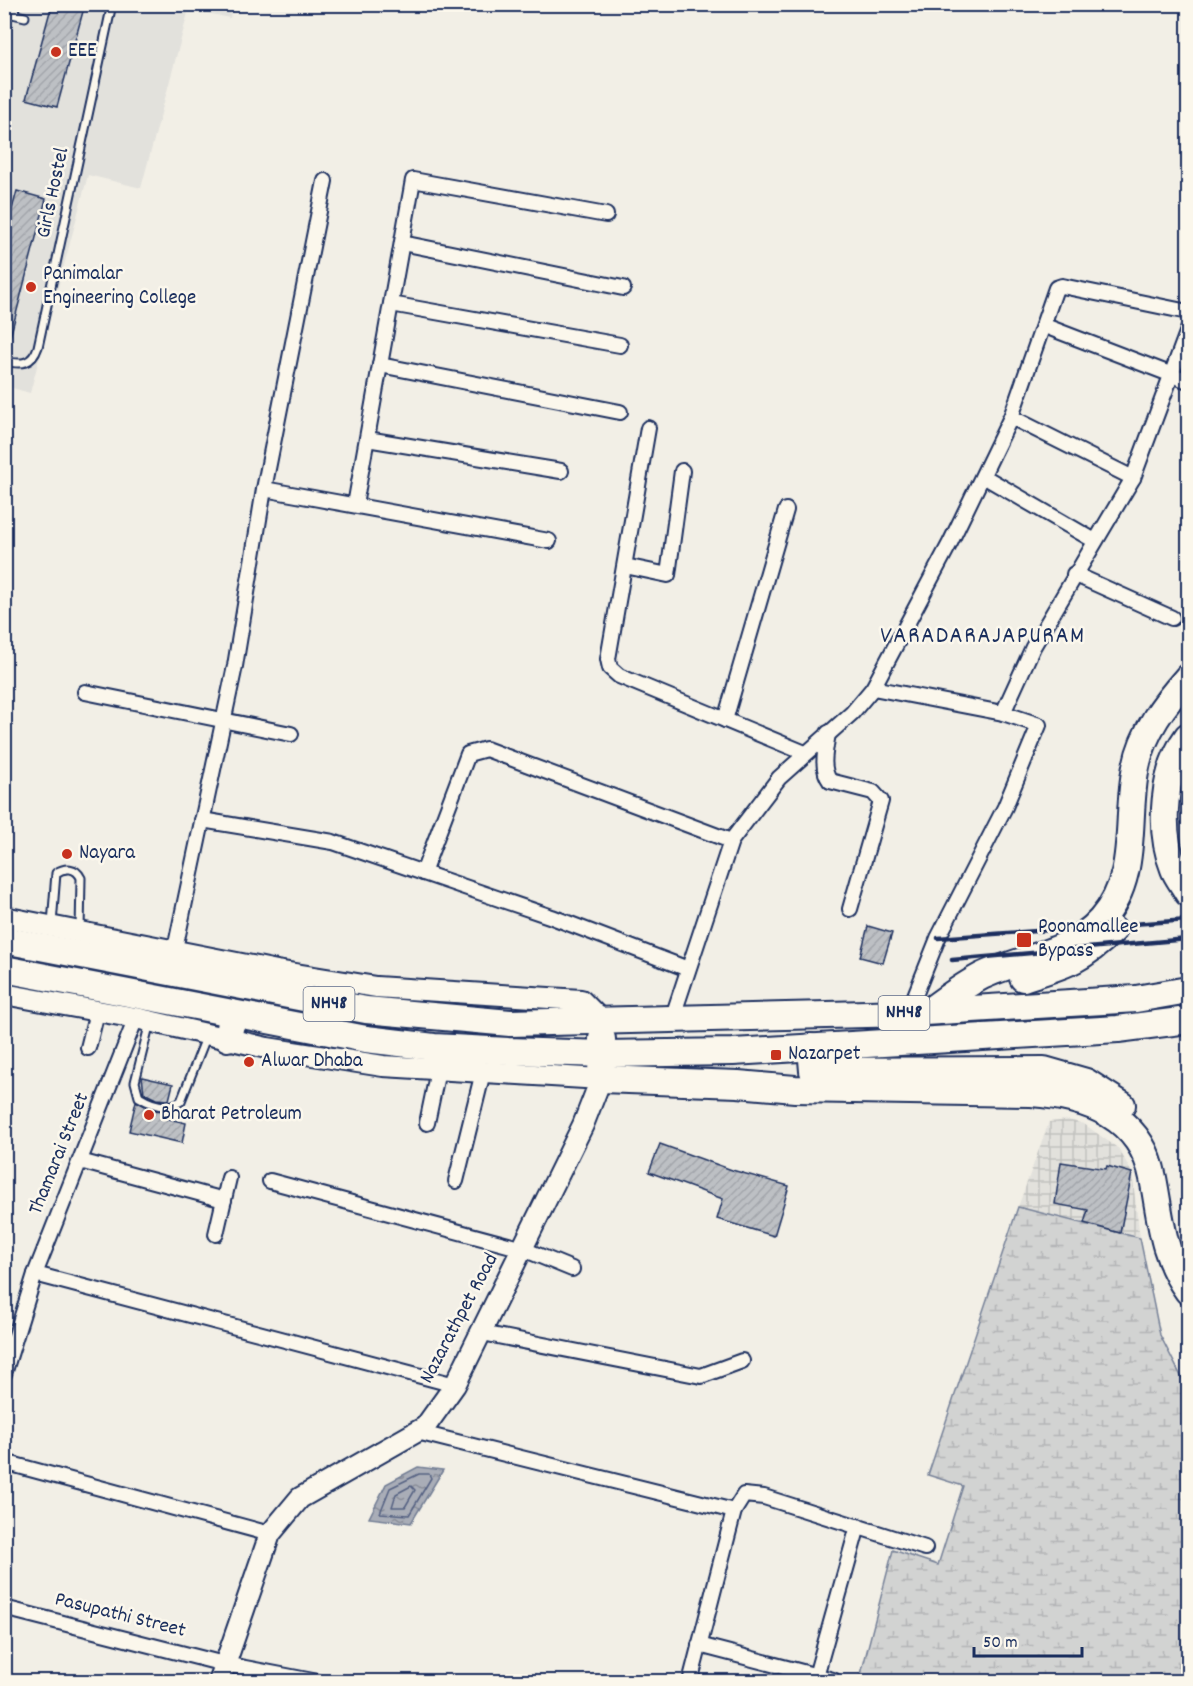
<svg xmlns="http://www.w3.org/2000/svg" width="1193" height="1686" font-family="Dekko,sans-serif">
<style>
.built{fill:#e2e1dc}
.industrial{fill:url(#industrial-grid)}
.wetland{fill:url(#wetland-marsh);stroke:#768198;stroke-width:1.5}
.water{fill:url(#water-ripples);stroke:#707b93;stroke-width:1.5}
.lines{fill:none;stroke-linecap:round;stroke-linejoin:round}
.shore{stroke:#546182;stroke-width:1.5}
.building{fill:url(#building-hatch);stroke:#1b2f5e;stroke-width:1.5}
.lane-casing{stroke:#1b2f5e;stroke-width:11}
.street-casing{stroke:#1b2f5e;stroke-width:18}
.secondary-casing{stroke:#1b2f5e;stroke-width:24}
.highway-casing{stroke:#1b2f5e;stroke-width:30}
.lane{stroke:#fbf7ec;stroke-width:7}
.street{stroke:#fbf7ec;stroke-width:14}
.secondary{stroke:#fbf7ec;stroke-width:20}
.highway{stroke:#fbf7ec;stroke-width:26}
.rail{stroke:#1b2f5e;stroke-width:4.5}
.poi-dot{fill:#c8321e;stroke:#fbf7ec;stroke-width:2}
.labels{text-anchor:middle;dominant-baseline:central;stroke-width:5;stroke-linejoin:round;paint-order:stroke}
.shield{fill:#fbf7ec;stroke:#5e6b89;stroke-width:1.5}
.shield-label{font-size:20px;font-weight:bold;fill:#1b2f5e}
.poi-label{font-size:21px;fill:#1b2f5e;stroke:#fbf7ec;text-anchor:start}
.street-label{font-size:21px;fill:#1b2f5e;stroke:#fbf7ec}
.quarter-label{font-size:24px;letter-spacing:1.5px;fill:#1b2f5e;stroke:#fbf7ec}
</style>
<defs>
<pattern id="industrial-grid" width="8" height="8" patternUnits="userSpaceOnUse" patternTransform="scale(1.5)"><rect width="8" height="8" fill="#e2e1dc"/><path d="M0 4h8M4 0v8" fill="none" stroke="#c1c1bf"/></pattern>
<pattern id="wetland-marsh" width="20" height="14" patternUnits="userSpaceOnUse" patternTransform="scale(1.5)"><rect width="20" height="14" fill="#d2d3d2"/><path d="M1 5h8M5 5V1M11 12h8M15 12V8" fill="none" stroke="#b4b5b7"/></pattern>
<pattern id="water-ripples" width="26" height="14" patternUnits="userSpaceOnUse" patternTransform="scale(1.5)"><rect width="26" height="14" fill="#a9adb7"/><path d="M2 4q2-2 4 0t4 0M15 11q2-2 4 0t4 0" fill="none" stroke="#898d98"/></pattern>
<pattern id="building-hatch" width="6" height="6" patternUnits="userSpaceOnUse" patternTransform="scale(1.5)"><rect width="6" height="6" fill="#bdc0c4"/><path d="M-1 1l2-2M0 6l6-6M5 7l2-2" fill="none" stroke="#a2a5ab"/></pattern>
</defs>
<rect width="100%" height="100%" fill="#f2efe6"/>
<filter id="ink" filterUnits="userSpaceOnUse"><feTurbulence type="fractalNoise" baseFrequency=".0167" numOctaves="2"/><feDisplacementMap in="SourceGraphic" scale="12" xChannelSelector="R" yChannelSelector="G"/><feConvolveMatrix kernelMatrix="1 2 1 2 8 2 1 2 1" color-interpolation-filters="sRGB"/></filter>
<g filter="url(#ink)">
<polygon class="built" points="4,5 232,5 230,18 189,9 141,188 88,175 30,393 5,386"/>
<polygon class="industrial" points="1068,1120 1084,1124 1119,1149 1132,1173 1140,1238 1018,1207 1049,1122"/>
<polygon class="wetland" points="1018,1207 1140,1238 1160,1335 1186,1386 1185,1394 1188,1395 1188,1681 859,1682 893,1550 938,1565 963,1486 928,1475"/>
<polygon class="water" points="418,1467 443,1470 411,1523 369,1518 386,1484"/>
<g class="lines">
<g class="shore">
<polygon points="419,1474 429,1474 431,1478 409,1515 380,1513 390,1488"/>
<polygon points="411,1486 415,1490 405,1507 392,1507 396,1494"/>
</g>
</g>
<g class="building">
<polygon points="52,4 85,4 57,107 26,99"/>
<polygon points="17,191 46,199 8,345 4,344 4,238"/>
<polygon points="868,926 892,933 883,963 860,957"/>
<polygon points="142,1077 173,1084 169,1100 156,1099 144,1093"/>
<polygon points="136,1101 153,1110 167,1111 165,1118 186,1123 182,1143 129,1131"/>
<polygon points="660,1144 732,1170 789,1186 774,1236 717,1219 723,1199 649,1172"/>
<polygon points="1061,1162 1106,1169 1107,1166 1132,1173 1120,1233 1084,1223 1088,1210 1055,1204"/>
</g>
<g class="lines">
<defs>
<g id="lane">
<polyline points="4,12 25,17"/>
<polyline points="13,14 16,4"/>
<path d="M4,361c17,4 28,4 34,-14l74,-343"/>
<path d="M52,924l4,-51c9,-6 20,-6 25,5l-1,52"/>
<path d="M150,1022l-15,60 4,15c13,8 29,13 42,4l26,-66"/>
</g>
<g id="street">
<polyline points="402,243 623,288"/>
<polyline points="391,304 620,345"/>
<polyline points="1045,326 1188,381"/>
<polyline points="380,365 620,412"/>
<polyline points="1011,417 1133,478"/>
<polyline points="648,428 608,659 610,668 619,676 805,753"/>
<polyline points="367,439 561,471"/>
<polyline points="983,476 1095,541"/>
<polyline points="264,489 549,541"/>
<polyline points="355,505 413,180 606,215"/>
<polyline points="625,566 668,575 682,471"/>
<polyline points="1074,574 1172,618"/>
<polyline points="873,688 1003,713 1039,725 1005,807 938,938 908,1013"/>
<polyline points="85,692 291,734"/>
<polyline points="1003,713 1033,647 1133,478 1188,330"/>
<polyline points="725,720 786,510"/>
<path d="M828,733c-2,15 -8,35 2,48l43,11 8,9 -31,108"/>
<polyline points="202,820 333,842 552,917 688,969"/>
<polyline points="423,873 468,754 486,749 731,841"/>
<polyline points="175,949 235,666 264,489 325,181"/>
<polyline points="672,1019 731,841 779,778 852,713 873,688 950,543 1011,417 1056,288 1062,286 1188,312"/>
<polyline points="88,1048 97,1012"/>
<polyline points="427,1123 438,1070"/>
<polyline points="80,1161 224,1200"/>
<polyline points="270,1181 523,1249 572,1269"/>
<polyline points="456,1181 483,1072"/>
<polyline points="216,1234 229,1178"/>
<polyline points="35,1274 455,1385"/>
<polyline points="482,1333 701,1376 742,1361"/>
<polyline points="4,1374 35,1274 136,1018"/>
<polyline points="417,1432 734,1511 744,1495 764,1497 925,1548"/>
<polyline points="4,1462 270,1534"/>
<polyline points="4,1608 224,1664 318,1682"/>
<polyline points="699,1645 833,1680"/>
<polyline points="816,1676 858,1526"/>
<polyline points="690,1682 734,1511"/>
</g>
<g id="secondary">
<polyline points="4,917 277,971 376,987 581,1000 602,1021"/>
<polyline points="4,994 136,1018 267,1048 383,1066 601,1079 583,1125 455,1385 425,1427 300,1498 270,1534 219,1682"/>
</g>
<g id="highway">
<path d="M1188,736c-25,34 -30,93 -14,133 3,8 10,16 14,24"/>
<polyline points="4,940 366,1010 510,1023 908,1013 1136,999 1188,990"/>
<polyline points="4,969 366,1039 434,1047 508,1051 603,1054 733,1052 1118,1029 1188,1020"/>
<path d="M1023,978c44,-14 56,-16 90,-48"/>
<path d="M932,1009c16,-12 33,-24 50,-33 38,-18 90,-23 119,-56 39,-44 24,-101 35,-153 7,-36 29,-64 52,-90"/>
<polyline points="228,1038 233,1014"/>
<path d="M602,1039l-1,40 137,5 57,5 236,4c56,4 110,23 122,85 8,41 9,77 35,113"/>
<polyline points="811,1047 813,1071 1044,1070 1086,1082 1122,1105"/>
</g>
</defs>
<use href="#lane" class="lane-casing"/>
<use href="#street" class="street-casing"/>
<use href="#secondary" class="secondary-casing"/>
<use href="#highway" class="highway-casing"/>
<use href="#lane" class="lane"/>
<use href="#street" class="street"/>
<use href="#secondary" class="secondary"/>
<use href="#highway" class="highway"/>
<g class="rail">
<polyline points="938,938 1188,920"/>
<polyline points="952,960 1188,939"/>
</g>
</g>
</g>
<g class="poi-dot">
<circle cx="56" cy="52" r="6"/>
<circle cx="31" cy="287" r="6"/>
<circle cx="67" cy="854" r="6"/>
<rect x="1016" y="932" width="16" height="16" rx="3"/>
<rect x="770" y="1049" width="12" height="12" rx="3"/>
<circle cx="249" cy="1062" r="6"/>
<circle cx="149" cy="1115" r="6"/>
</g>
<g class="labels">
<g class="shield">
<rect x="303.5" y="987" width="51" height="34" rx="4.5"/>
<rect x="878.5" y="996" width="51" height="34" rx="4.5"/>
</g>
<g class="shield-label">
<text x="329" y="1004">NH48</text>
<text x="904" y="1013">NH48</text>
</g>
<g class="poi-label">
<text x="68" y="52">EEE</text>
<text x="43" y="275">Panimalar<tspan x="43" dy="24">Engineering College</tspan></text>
<text x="79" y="854">Nayara</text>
<text x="1038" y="928">Poonamallee<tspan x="1038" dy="24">Bypass</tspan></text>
<text x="788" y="1055">Nazarpet</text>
<text x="261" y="1062">Alwar Dhaba</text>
<text x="161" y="1115">Bharat Petroleum</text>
</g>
<g class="street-label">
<text transform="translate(54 193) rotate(-78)">Girls Hostel</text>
<text transform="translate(60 1154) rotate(-68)">Thamarai Street</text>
<text transform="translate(460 1319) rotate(-62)">Nazarathpet Road</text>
<text transform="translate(120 1616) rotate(14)">Pasupathi Street</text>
</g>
<g class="quarter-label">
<text x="983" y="637">VARADARAJAPURAM</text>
</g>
</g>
<rect width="1193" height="1686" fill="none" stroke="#fbf7ec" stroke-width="24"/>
<rect x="12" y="12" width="1169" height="1662" fill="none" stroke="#1b2f5e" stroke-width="2" filter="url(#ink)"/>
<path d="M974 1647v9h108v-9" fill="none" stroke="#1b2f5e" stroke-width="3"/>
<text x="983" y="1647" font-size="18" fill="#1b2f5e" stroke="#fbf7ec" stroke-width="4.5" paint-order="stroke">50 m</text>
</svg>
